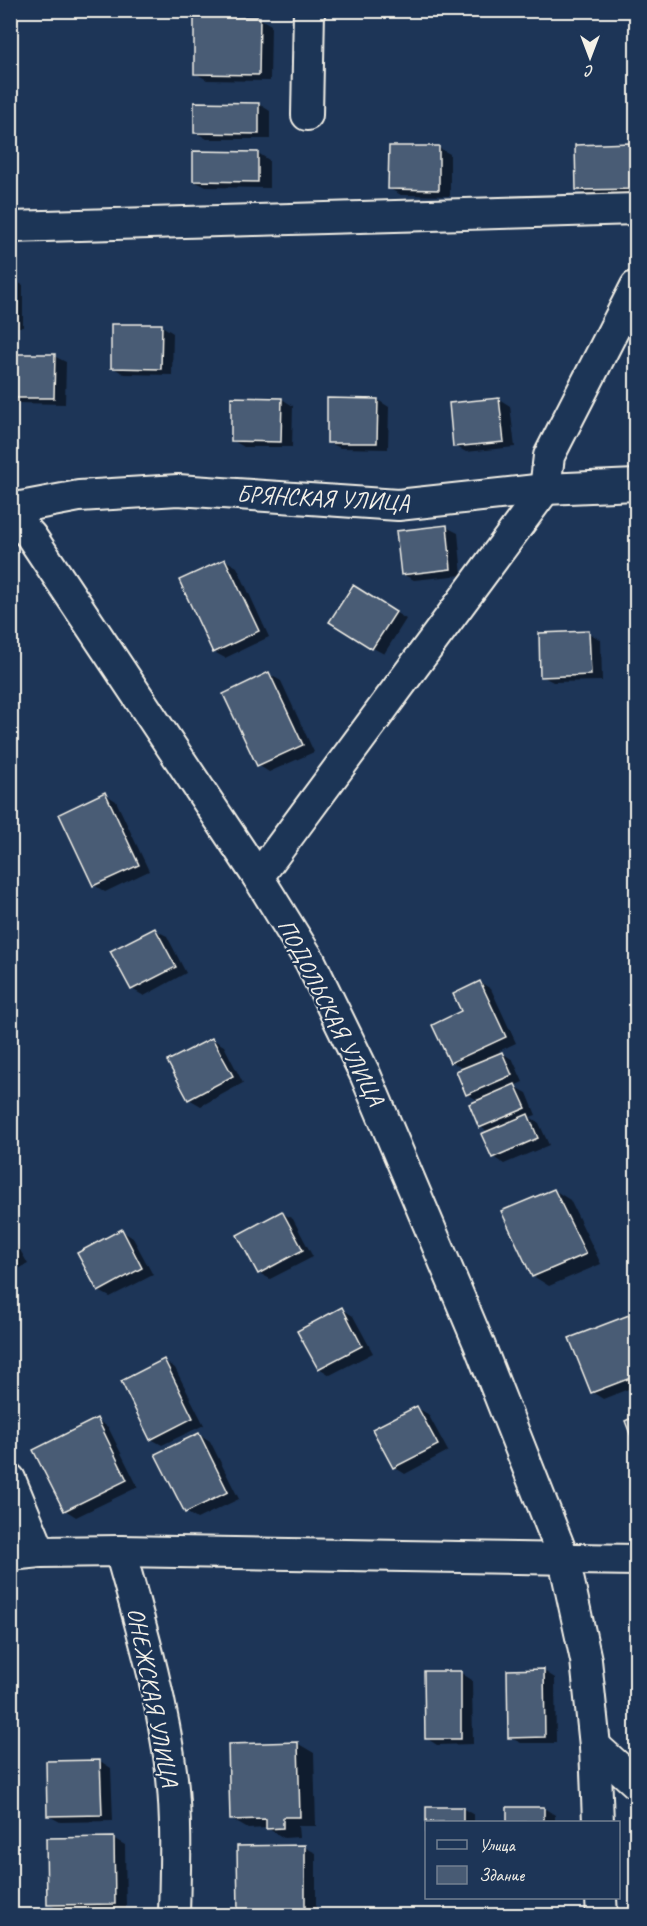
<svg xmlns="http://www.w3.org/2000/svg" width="647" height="1926" font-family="Caveat,sans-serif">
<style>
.shadow{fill:#0007}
.building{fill:#485b74;stroke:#f4f1e8;stroke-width:1.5}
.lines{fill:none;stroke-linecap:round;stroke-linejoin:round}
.minor-casing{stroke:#f4f1e8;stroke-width:34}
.minor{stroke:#1d3557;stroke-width:30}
.labels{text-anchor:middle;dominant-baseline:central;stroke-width:4.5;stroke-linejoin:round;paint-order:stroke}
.street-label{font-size:24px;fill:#f4f1e8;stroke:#1d3557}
</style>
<rect width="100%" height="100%" fill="#1d3557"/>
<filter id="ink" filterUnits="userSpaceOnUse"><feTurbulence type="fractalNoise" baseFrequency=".0167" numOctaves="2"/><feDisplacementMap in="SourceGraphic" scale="12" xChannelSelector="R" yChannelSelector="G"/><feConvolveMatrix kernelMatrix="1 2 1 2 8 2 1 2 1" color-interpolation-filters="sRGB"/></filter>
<g filter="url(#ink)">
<g class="shadow">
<polygon points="259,18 271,25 270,81 207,80 195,73"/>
<polygon points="259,104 270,111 270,139 207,139 195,132"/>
<polygon points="630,145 636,148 636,195 589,196 577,190"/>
<polygon points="439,148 450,154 450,196 401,195 390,189"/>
<polygon points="258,153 269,160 269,188 206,187 194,181"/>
<polygon points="10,279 23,285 23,327 10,327"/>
<polygon points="162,326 173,333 172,375 124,374 112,367"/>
<polygon points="10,355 54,356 66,362 65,404 16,403 10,400"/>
<polygon points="282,399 293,406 292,447 244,447 232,440"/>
<polygon points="499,399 510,406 515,447 466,452 455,446"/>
<polygon points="378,400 389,407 388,449 340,448 328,442"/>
<polygon points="446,527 458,533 462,575 414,580 402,574"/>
<polygon points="225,560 237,567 269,637 225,658 214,652"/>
<polygon points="364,593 406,619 384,654 373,648"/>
<polygon points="589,633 601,640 602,681 553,682 542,676"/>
<polygon points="269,674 281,681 314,752 269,772 258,765"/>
<polygon points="105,794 116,801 149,871 105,892 94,885"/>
<polygon points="155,930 167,936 186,973 144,996 132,989"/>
<polygon points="480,982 491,989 516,1043 499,1051 513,1060 523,1082 514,1086 527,1093 536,1115 530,1117 539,1123 549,1145 504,1164 493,1157 489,1132 480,1127 479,1101 467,1094 464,1069 451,1062 463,1012"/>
<polygon points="212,1039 224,1046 243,1083 201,1106 189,1099 169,1062"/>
<polygon points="554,1190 570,1200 601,1264 549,1286 533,1276"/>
<polygon points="282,1213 293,1219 313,1257 270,1279 259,1273"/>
<polygon points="122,1231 133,1238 153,1275 110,1297 99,1291"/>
<polygon points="10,1232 28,1264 10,1273"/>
<polygon points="342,1309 353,1316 373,1353 330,1375 319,1368"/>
<polygon points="628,1316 636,1321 636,1386 603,1399 592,1392"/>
<polygon points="164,1361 175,1368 204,1425 162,1445 151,1439"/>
<polygon points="417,1408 428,1414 448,1451 405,1474 394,1467"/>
<polygon points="97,1420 108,1427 138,1487 76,1517 65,1510"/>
<polygon points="199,1434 210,1441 239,1499 197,1519 186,1512"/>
<polygon points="544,1671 555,1678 556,1743 521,1743 509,1737"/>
<polygon points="461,1673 472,1680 473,1744 437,1745 426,1738"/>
<polygon points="297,1743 314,1753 316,1826 298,1826 299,1837 284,1838 267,1828 248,1829 231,1819"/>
<polygon points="100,1761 111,1768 113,1821 60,1822 49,1816"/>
<polygon points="427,1808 462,1808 474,1815 474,1822 427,1822"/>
<polygon points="509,1808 544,1808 555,1815 555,1822 509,1822"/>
<polygon points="113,1838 125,1845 126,1909 60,1910 49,1904"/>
<polygon points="304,1847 316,1853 316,1916 246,1916 240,1912"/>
</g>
<g class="building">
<polygon points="194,16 260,17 259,75 194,74"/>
<polygon points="194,102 259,103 259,134 194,133"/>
<polygon points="630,143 632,160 636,160 636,189 576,190 575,145"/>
<polygon points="389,146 439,146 439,190 388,189"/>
<polygon points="193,151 258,152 258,182 193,181"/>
<rect x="10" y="277" width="2" height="44"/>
<polygon points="111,324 162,324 161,369 111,368"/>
<polygon points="10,354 55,354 54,398 10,398"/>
<polygon points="231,397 282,398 281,442 231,441"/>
<polygon points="327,398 378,399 377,443 327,443"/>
<polygon points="499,398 504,442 453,447 449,403"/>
<polygon points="447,525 451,569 401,575 396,531"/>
<polygon points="225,559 259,631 213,653 179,580"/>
<polygon points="353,585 396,612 372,649 329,622"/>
<polygon points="589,631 591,675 540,677 539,633"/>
<polygon points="269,672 303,745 257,766 223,694"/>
<polygon points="105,792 139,865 93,886 59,814"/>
<polygon points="155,928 176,967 131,990 110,951"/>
<polygon points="480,981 506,1037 450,1063 432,1025 461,1011 453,994"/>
<polygon points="212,1038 233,1076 188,1100 167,1061"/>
<polygon points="502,1052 512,1075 466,1095 456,1071"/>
<polygon points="515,1084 526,1108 479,1128 469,1104"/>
<polygon points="528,1114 538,1138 492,1158 481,1134"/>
<polygon points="554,1189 586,1254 532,1277 501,1211"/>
<polygon points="282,1211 303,1250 258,1274 237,1235"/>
<polygon points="122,1229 142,1268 98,1292 77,1253"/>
<polygon points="10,1245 17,1257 10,1261"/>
<polygon points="342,1307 362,1346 318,1369 297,1331"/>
<polygon points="629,1315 636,1335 636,1376 591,1393 569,1338"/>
<polygon points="164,1359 193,1418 150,1440 121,1381"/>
<polygon points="417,1406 438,1445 393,1468 372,1429"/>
<polygon points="636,1416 636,1449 625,1421"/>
<polygon points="97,1418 127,1480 64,1511 33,1450"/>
<polygon points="199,1433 228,1492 185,1513 155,1454"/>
<polygon points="544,1669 545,1737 508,1738 507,1670"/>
<polygon points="424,1671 461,1671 461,1739 425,1739"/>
<polygon points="298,1742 300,1817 283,1817 283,1828 266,1829 266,1819 230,1820 228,1744"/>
<polygon points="100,1760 102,1815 47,1816 46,1761"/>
<polygon points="426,1807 463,1807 463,1822 426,1822 426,1875"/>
<rect x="507" y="1807" width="37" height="15"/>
<polygon points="114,1837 115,1904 47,1905 46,1838"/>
<polygon points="305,1845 305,1912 238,1913 237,1846"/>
</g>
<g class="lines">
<defs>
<g id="minor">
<polyline points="307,115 309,10"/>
<polyline points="10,227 636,209"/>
<polyline points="10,509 79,496 178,490 398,505 545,489 636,485"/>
<polyline points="10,513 31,536 258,877 310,961 365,1074 479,1344 564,1559 586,1660 595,1746 598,1822"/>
<polyline points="258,877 545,489 549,456 636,286"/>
<polyline points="10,1479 40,1552"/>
<path d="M120,1551c21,75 43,150 52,227 5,45 3,92 2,138"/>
<polyline points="10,1555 40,1552 120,1551 636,1560"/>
<polyline points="595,1746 636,1783"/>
<polyline points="601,1898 602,1916"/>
</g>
</defs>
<use href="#minor" class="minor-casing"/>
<use href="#minor" class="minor"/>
</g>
</g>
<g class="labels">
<g class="street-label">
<text transform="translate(323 498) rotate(3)">БРЯНСКАЯ УЛИЦА</text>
<text transform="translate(331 1012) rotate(63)">ПОДОЛЬСКАЯ УЛИЦА</text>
<text transform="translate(153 1697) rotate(79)">ОНЕЖСКАЯ УЛИЦА</text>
</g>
</g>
<rect width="647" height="1926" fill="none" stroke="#1d3557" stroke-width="36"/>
<rect x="18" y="18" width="611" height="1890" fill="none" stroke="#f4f1e8" stroke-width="2" filter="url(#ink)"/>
<rect x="425" y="1821" width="195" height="78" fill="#1d3557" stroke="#738091" stroke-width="1.5"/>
<rect x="437" y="1840" width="30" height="9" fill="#1d3557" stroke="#738091" stroke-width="1.5"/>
<text x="479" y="1851" font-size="18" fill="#f4f1e8">Улица</text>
<rect x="437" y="1866" width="30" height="18" fill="#485b74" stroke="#738091" stroke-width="1.5"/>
<text x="479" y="1881" font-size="18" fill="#f4f1e8">Здание</text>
<g transform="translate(590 57) rotate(180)" stroke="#1d3557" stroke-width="4.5" paint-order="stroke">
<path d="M0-4.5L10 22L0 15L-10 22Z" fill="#f4f1e8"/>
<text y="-9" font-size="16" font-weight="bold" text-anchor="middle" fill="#f4f1e8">С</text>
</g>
</svg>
